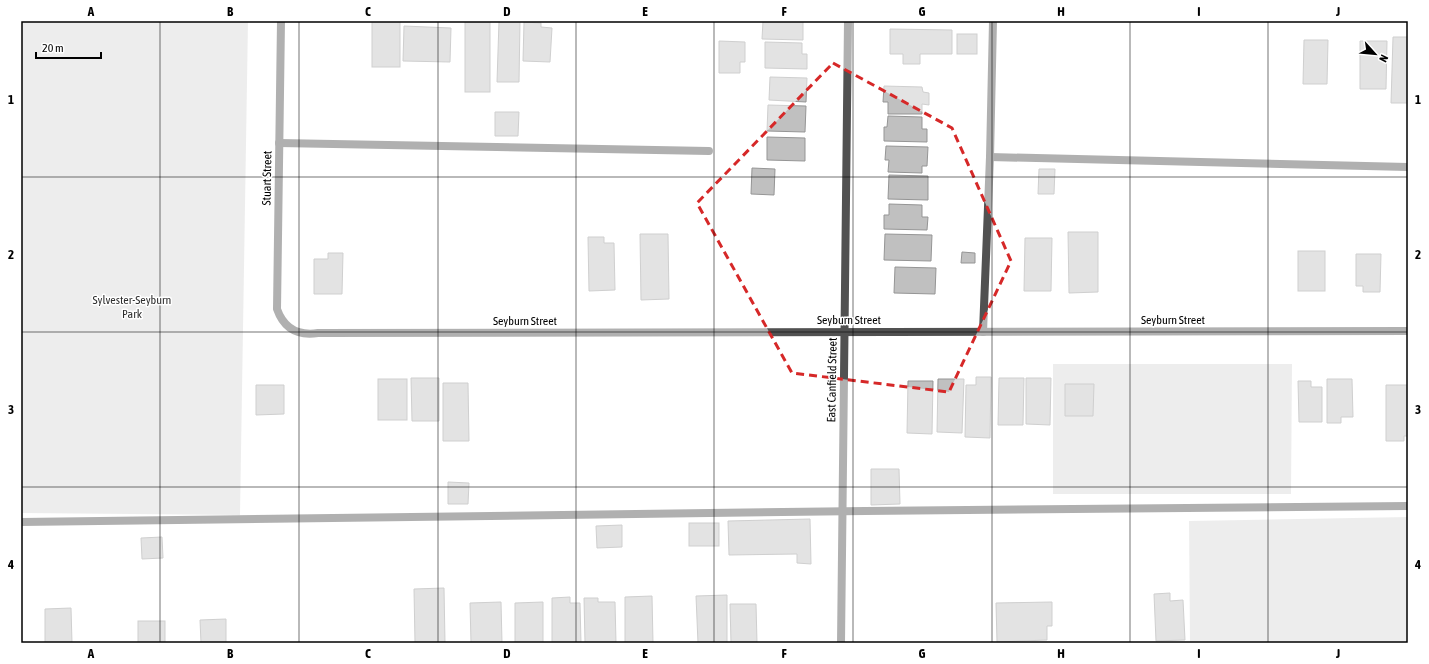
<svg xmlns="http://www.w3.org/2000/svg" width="1429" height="664" font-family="'Asap Condensed',sans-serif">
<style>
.green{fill:#d8d8d8}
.building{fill:#c0c0c0;stroke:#959595}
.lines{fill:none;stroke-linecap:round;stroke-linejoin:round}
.service{stroke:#515151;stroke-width:8}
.minor{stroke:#515151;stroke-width:8}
.marked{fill:none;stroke:#d62828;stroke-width:3;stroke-dasharray:8 5;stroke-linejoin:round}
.grid{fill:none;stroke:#000;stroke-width:1;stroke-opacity:0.55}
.labels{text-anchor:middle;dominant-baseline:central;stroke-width:3;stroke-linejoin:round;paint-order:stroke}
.street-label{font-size:12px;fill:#000;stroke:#fff}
.park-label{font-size:12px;fill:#2f2f2f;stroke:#fff}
.neatline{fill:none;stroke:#000;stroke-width:1.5}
.grid-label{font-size:13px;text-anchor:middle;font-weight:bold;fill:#000}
</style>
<rect width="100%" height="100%" fill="#fff"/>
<g class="green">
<polygon points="21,21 248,21 240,515 21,513"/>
<polygon points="1053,364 1292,364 1291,494 1053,494"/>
<polygon points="1408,517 1408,643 1190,643 1189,521"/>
</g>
<g class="building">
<rect x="372" y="21" width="28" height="46"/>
<polygon points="499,21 520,21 519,82 497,82"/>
<polygon points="763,21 803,21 803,40 762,39"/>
<rect x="465" y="22" width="25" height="70"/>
<polygon points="524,22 541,23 541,27 552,28 550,62 523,61"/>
<polygon points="404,26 451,28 450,62 403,61"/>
<polygon points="890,29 952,30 952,54 920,54 920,64 903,64 903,54 890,54"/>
<rect x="957" y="34" width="20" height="20"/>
<polygon points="1393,37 1408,37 1408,103 1391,103"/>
<polygon points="1304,40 1328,40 1327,84 1303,84"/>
<polygon points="719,41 745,42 745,62 740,62 740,73 719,73"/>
<polygon points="1360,41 1387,41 1386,89 1360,89"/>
<polygon points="765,42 802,43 802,54 807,54 807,69 765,68"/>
<polygon points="770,77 807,78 806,102 769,100"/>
<polygon points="884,86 922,87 923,92 929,93 929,105 922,104 922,114 888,114 888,102 883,102"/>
<polygon points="768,105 806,106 805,132 767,131"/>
<polygon points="495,112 519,112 518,136 495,136"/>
<polygon points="888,116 922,117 922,129 927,129 927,142 884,141 884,127 887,127"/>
<polygon points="767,137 805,138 805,161 767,160"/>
<polygon points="886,146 928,147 927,166 922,166 922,173 888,172 889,160 885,160"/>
<polygon points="752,168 775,169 774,195 751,194"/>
<polygon points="1039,169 1055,169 1054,194 1038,194"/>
<polygon points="889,175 928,176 928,200 888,199"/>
<polygon points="889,204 922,205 922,217 928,217 927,230 884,229 884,215 889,215"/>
<polygon points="1068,232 1098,232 1098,292 1069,293"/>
<polygon points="640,234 668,234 669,299 641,300"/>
<polygon points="885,234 932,235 931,261 884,260"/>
<polygon points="588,237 604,237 604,243 614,243 615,290 589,291"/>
<polygon points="1025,238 1052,238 1051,291 1024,291"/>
<rect x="1298" y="251" width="27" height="40"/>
<polygon points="962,252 975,253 975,263 961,263"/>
<polygon points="328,253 343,253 342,294 314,294 314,259 328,259"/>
<polygon points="1356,254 1381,254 1380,292 1363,292 1363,286 1356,286"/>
<polygon points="895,267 936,268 935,294 894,293"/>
<polygon points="976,377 991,377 990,438 965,437 966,385 976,385"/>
<polygon points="411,378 439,378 439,421 412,421"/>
<polygon points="999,378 1024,378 1023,425 998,425"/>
<polygon points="1026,378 1051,378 1050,425 1026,424"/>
<rect x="378" y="379" width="29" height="41"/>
<polygon points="938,379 964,379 962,433 937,432"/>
<polygon points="1327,379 1352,379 1353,417 1341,417 1341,423 1327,423"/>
<polygon points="908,381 933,381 932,434 907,433"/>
<polygon points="1298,381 1311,381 1311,387 1322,387 1322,422 1299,422"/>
<polygon points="443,383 468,383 469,441 443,441"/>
<polygon points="1065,384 1094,384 1093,416 1065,416"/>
<polygon points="256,385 284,385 284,414 256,415"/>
<polygon points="1386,385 1408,385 1408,436 1404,436 1404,441 1386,441"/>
<polygon points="871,469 899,469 900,504 871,505"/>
<polygon points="448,482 469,483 468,504 448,504"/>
<polygon points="810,519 811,564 797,563 797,554 729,555 728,521"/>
<rect x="689" y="523" width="30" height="23"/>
<polygon points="622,525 622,547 597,548 596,526"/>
<polygon points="162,537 163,558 142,559 141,538"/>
<polygon points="444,588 445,643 415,643 414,589"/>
<polygon points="1170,593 1170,601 1183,600 1185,640 1156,641 1154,594"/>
<polygon points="727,595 727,643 698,643 696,596"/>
<polygon points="652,596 653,643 625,643 625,597"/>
<polygon points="570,597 570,603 580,603 581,643 552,643 552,598"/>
<polygon points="584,598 598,598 598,602 615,602 616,643 585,643"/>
<polygon points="501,602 502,643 471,643 470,603"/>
<polygon points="543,602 543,643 515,643 515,603"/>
<polygon points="1052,602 1052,626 1047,626 1047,640 997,642 996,603"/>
<polygon points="730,604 756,604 757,643 731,643"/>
<polygon points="71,608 72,643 45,643 45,609"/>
<polygon points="226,619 226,643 201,643 200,620"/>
<rect x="138" y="621" width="27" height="22"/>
</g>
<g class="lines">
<g class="service">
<polyline points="279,143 709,151"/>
<polyline points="990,157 1408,167"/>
<polyline points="983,332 990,157 993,21"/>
<polyline points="21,522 865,511 1408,506"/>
</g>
<g class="minor">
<path d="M281,21l-4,288c7,20 21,27 41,24l1090,-2"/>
<polyline points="841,643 848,21"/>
</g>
</g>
<path d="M0 0H1429V664H0ZM833,63l119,65 59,133 -62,131 -157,-19 -95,-170z" fill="#fff" fill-opacity=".55" fill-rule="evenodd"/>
<path class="marked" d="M833,63l119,65 59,133 -62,131 -157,-19 -95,-170z"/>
<path class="grid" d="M160,21v622M299,21v622M438,21v622M576,21v622M714,21v622M853,21v622M992,21v622M1130,21v622M1268,21v622M21,177h1387M21,332h1387M21,487h1387"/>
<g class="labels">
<g class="street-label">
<text transform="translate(267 178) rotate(-89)">Stuart Street</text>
<text x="849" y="320">Seyburn Street</text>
<text x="1173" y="320">Seyburn Street</text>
<text x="525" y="321">Seyburn Street</text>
<text transform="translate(832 380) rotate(-89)">East Canfield Street</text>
</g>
<g class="park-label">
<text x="132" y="300">Sylvester-Seyburn<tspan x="132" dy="14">Park</tspan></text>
</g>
</g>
<rect width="1429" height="664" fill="none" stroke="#ffffff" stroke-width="44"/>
<g transform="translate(1375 54) rotate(117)" stroke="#ffffff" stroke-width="3" paint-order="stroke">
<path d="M0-3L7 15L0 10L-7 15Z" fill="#000000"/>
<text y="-6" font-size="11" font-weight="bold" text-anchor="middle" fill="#000000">N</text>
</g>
<path d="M36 52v6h65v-6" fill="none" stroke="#000000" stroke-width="2"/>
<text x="42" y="52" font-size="12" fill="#000000" stroke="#ffffff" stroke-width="3" paint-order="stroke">20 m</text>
<rect x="22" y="22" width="1385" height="620" class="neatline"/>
<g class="grid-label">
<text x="91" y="16">A</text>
<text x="230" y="16">B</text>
<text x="368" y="16">C</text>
<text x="507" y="16">D</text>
<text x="645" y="16">E</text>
<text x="784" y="16">F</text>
<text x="922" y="16">G</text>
<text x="1061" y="16">H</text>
<text x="1199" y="16">I</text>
<text x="1338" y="16">J</text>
<text x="11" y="104">1</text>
<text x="1418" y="104">1</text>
<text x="11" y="259">2</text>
<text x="1418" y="259">2</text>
<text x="11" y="414">3</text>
<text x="1418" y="414">3</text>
<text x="11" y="569">4</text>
<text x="1418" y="569">4</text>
<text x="91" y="658">A</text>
<text x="230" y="658">B</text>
<text x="368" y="658">C</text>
<text x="507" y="658">D</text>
<text x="645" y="658">E</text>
<text x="784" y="658">F</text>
<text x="922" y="658">G</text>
<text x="1061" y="658">H</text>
<text x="1199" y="658">I</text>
<text x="1338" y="658">J</text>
</g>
</svg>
